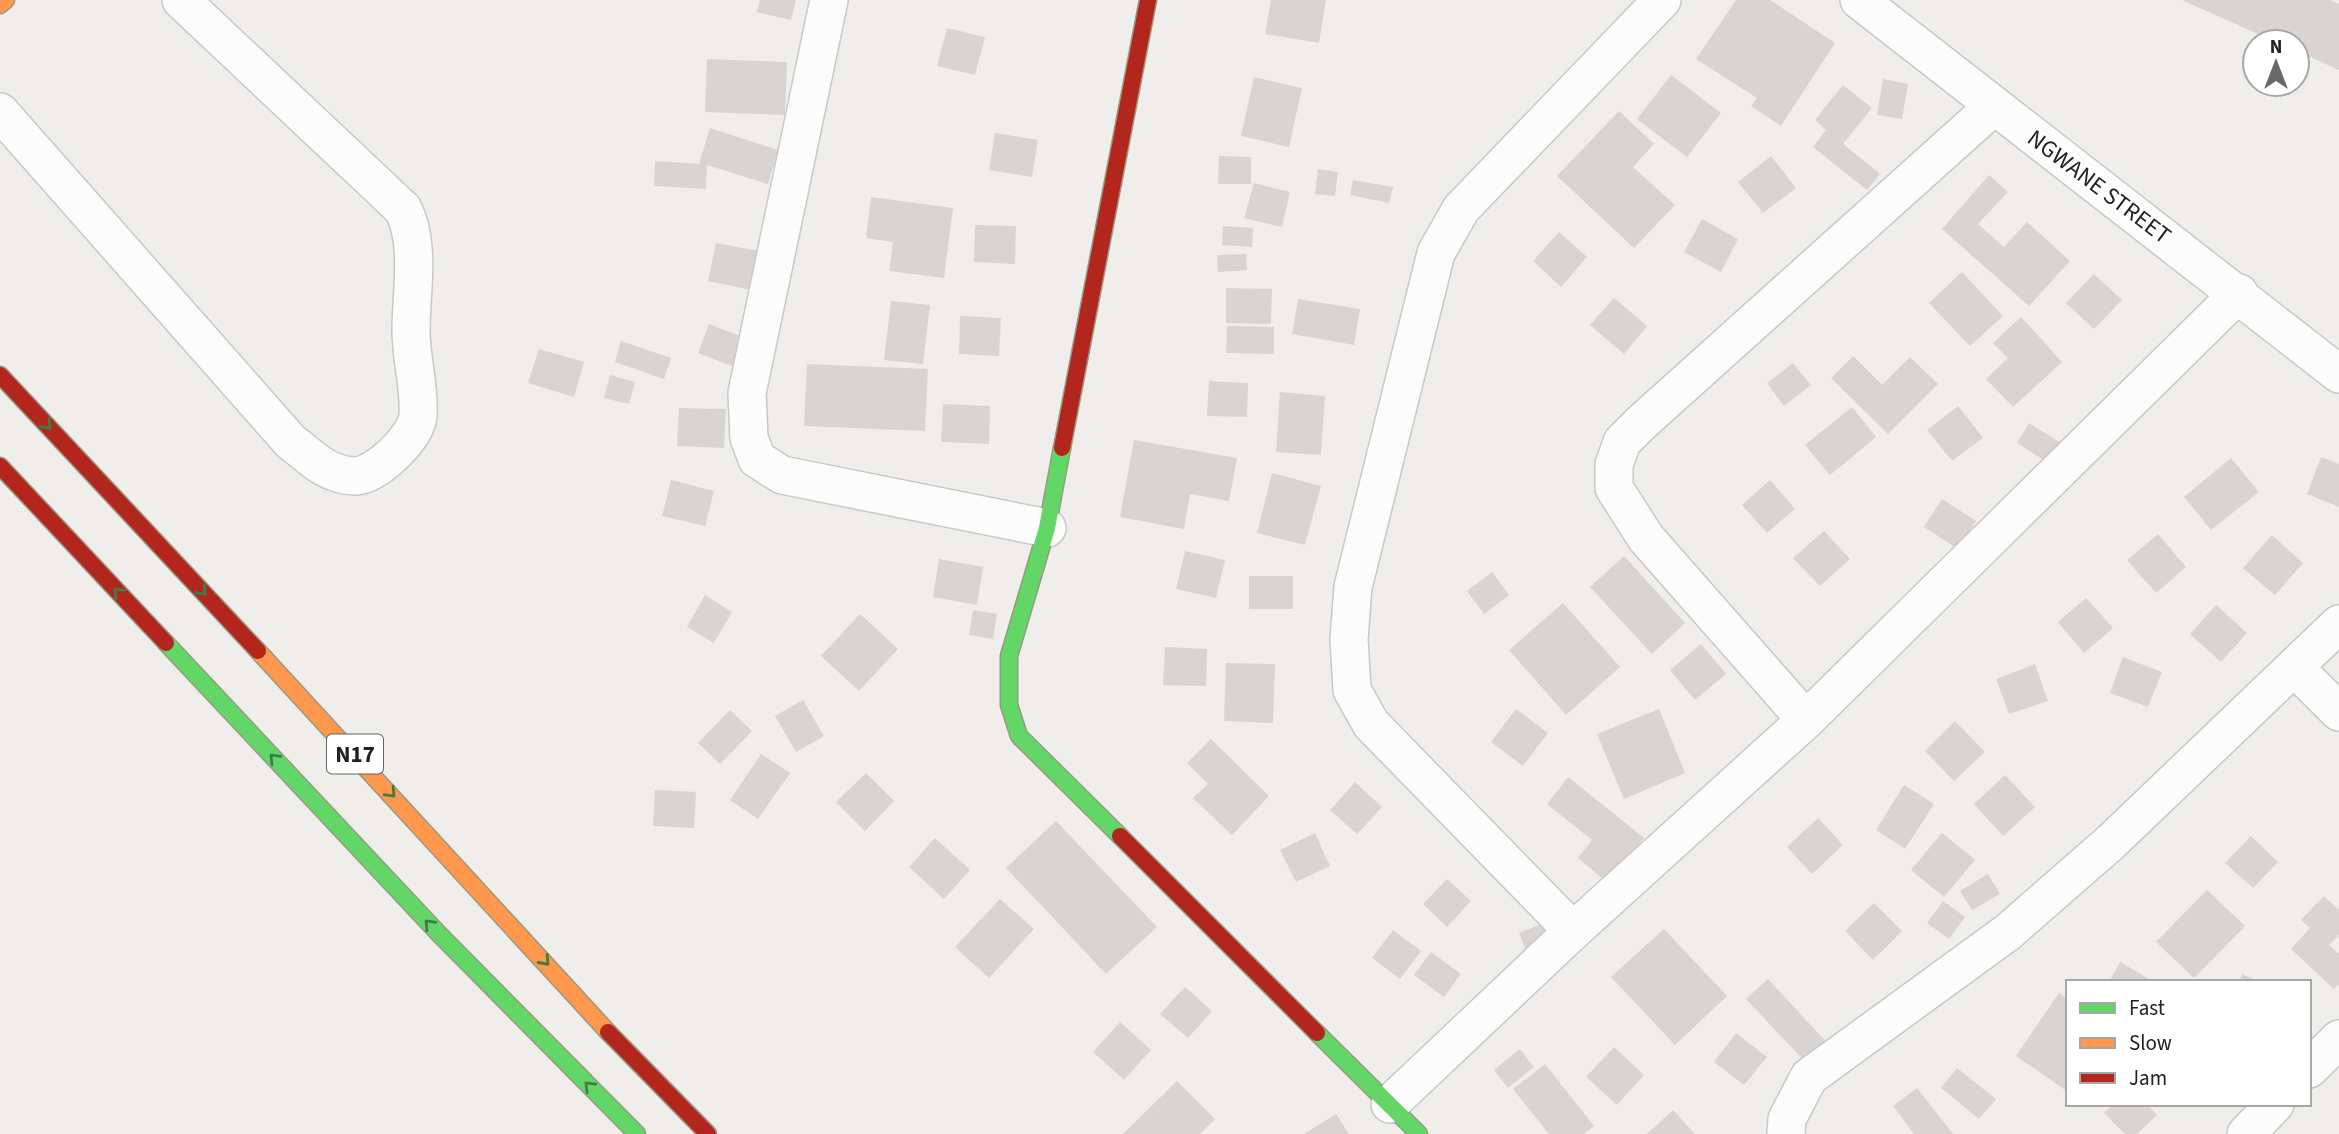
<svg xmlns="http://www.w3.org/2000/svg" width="2339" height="1134" font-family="'Source Sans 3',sans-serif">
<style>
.building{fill:#d7d4d2}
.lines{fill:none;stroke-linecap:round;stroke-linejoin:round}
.street-casing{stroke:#c9c8c7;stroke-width:40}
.fast-casing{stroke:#999a82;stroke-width:19}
.slow-casing{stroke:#999a82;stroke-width:19}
.jam-casing{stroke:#999a82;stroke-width:19}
.street{stroke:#fdfcfc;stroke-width:37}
.fast{stroke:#63d668;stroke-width:16}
.slow{stroke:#ff974d;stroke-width:16}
.jam{stroke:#b3261e;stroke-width:16}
.oneway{stroke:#427c45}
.labels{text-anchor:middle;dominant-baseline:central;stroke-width:6;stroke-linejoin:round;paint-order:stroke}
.shield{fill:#fff;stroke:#646464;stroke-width:2}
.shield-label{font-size:23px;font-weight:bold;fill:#222}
.street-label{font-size:24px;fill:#222;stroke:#fff}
</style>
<rect width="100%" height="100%" fill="#f0eeeb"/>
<g class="building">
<polygon points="760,0 796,0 791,20 757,12"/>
<polygon points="1271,0 1326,0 1319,43 1265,34"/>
<polygon points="1736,0 1770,0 1835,43 1781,126 1751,106 1757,98 1696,59"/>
<polygon points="2182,0 2330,0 2339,4 2339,70 2297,51 2297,42 2276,42"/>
<polygon points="947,28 985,37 975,75 937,66"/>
<polygon points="707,59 787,62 785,115 705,112"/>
<polygon points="1671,75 1721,113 1687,157 1637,119"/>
<polygon points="1254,77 1302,88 1289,147 1241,136"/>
<polygon points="1883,79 1908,84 1902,119 1877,115"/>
<polygon points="1843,85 1872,108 1843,144 1880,174 1867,190 1813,147 1826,130 1815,120"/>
<polygon points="1619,111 1654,144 1633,167 1675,205 1634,248 1557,176"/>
<polygon points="710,128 778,150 768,184 707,165 706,189 654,186 655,161 702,164 699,163"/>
<polygon points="995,133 1038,140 1032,177 989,170"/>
<polygon points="1219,156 1251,157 1251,184 1218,184"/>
<polygon points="1771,156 1796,188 1763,213 1738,182"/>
<polygon points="1318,169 1338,172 1335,196 1315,194"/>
<polygon points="1989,175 2008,192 1978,224 2004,247 2027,222 2070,261 2029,306 1942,229"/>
<polygon points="1353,180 1393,187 1389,203 1350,195"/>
<polygon points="1254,183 1290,192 1282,227 1244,218"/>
<polygon points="871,197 953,208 944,278 889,271 893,242 866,238"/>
<polygon points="1702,219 1738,239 1721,272 1684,252"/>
<polygon points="975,225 1016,226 1015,264 974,262"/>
<polygon points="1223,226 1253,228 1252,247 1222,245"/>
<polygon points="1559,232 1587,257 1561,287 1533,261"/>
<polygon points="716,243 759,251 751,290 708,281"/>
<polygon points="1246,254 1247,270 1218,272 1217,255"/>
<polygon points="1962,272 2003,316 1970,346 1929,303"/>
<polygon points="2094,274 2122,300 2094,329 2066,303"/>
<polygon points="1226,288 1272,289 1271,324 1226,323"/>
<polygon points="1614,298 1647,326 1624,354 1590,325"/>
<polygon points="1298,299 1360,309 1354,345 1292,334"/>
<polygon points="891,301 930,305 923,364 884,360"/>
<polygon points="960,316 1001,318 999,356 959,354"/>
<polygon points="2021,317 2062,362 2013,407 1986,379 2008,358 1993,343"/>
<polygon points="709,324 753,341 742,370 698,353"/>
<polygon points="1227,326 1274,327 1274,354 1226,353"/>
<polygon points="621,341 671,358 664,379 615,362"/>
<polygon points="539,349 584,362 574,397 528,383"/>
<polygon points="1853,356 1882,385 1910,357 1938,384 1888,434 1831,378"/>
<polygon points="1793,363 1811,385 1784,406 1767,383"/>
<polygon points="807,364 928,369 925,431 804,426"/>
<polygon points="610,375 635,382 629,404 604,398"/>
<polygon points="1209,381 1248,383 1247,417 1207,416"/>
<polygon points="1280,392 1325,396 1321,455 1276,452"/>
<polygon points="943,404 990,406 989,444 941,442"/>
<polygon points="1958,406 1983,438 1952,461 1927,430"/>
<polygon points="1852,407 1876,437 1830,475 1805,445"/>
<polygon points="679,408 726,409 724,448 677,446"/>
<polygon points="2029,423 2069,448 2056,468 2017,443"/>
<polygon points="1134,440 1237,458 1229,501 1190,494 1184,529 1120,517"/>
<polygon points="2321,457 2339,464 2339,507 2307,494"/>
<polygon points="2231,458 2259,492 2211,530 2184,497"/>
<polygon points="1272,473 1321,486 1305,545 1257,533"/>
<polygon points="671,480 714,491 705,526 662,516"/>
<polygon points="1770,480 1795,509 1767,533 1742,505"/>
<polygon points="1942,499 1976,521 1958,549 1924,527"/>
<polygon points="1824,531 1850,559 1820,586 1793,558"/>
<polygon points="2158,534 2186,567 2156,593 2127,560"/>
<polygon points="2272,535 2303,563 2275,595 2243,568"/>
<polygon points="1185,551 1225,560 1216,598 1176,589"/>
<polygon points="1624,556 1685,623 1652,654 1590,587"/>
<polygon points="939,559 983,567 977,605 933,597"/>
<polygon points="1492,572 1509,595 1484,614 1467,591"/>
<rect x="1249" y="576" width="44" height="33"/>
<polygon points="705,595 732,612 714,643 687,627"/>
<polygon points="2086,598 2113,628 2084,653 2058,622"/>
<polygon points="1563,603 1620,667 1566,715 1509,650"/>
<polygon points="2216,605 2247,633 2221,662 2190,634"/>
<polygon points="973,610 997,614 993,639 969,635"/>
<polygon points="860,614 898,649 859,691 821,656"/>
<polygon points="1701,644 1726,674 1695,700 1670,670"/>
<polygon points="1165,647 1207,649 1206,686 1163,685"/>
<polygon points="2123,657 2162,672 2148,707 2110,693"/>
<polygon points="1226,663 1275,664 1273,723 1224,721"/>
<polygon points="2035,664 2048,701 2009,714 1996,679"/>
<polygon points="803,700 824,736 796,752 775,716"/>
<polygon points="1516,709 1548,733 1523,766 1491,742"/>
<polygon points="1659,709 1685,773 1624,799 1597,734"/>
<polygon points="730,710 752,731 720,764 698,743"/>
<polygon points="1955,721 1985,752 1954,781 1925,751"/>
<polygon points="1211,739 1269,796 1232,835 1193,798 1208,784 1187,763"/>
<polygon points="761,754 790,773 758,819 730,800"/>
<polygon points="866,773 894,801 865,831 836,802"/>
<polygon points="2005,775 2035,807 2003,836 1974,804"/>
<polygon points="1568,777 1644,838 1608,883 1578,858 1592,840 1547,804"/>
<polygon points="1355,782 1382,807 1357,834 1330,810"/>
<polygon points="1904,785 1934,804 1905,849 1876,830"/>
<polygon points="655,790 696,792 694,828 653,826"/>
<polygon points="1818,818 1843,845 1812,874 1787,847"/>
<polygon points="1056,821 1157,927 1106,974 1006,868"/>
<polygon points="1315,833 1330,866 1296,882 1280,850"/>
<polygon points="1942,833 1975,860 1944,897 1911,870"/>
<polygon points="2251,836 2278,862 2253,888 2225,863"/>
<polygon points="935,838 970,870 944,899 909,867"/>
<polygon points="1988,874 2000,894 1972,910 1960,891"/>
<polygon points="1447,879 1471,901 1447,927 1423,904"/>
<polygon points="2207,890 2245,926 2194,978 2156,942"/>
<polygon points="2324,896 2339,910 2339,935 2329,945 2339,954 2339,984 2334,989 2291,949 2310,928 2301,920"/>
<polygon points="1000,899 1034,929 989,978 955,947"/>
<polygon points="1943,901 1965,917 1949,939 1927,923"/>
<polygon points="1874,903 1902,931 1873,960 1845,931"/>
<polygon points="1546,922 1553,940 1526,951 1519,933"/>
<polygon points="1664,929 1727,996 1675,1045 1611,977"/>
<polygon points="1393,930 1421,951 1400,979 1372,958"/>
<polygon points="1431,952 1461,974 1444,997 1414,975"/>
<polygon points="2120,962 2154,982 2109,982"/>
<polygon points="2242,974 2260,982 2239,982"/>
<polygon points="1768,979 1832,1048 1810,1067 1746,999"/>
<polygon points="1185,987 1212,1011 1188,1038 1160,1014"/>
<polygon points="2059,993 2068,1000 2068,1092 2016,1056"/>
<polygon points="1120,1022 1151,1050 1124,1080 1093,1052"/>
<polygon points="1736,1033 1767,1057 1744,1085 1714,1062"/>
<polygon points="1614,1047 1644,1075 1617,1105 1586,1077"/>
<polygon points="1520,1049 1534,1067 1508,1088 1494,1070"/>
<polygon points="1545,1064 1594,1126 1584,1134 1549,1134 1513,1089"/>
<polygon points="1957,1068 1996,1099 1979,1119 1941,1088"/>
<polygon points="1177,1081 1215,1119 1200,1134 1123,1134"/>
<polygon points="1917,1088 1953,1134 1914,1134 1893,1106"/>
<polygon points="2113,1104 2147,1104 2157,1115 2137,1134 2125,1134 2104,1113"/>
<polygon points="1673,1110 1695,1134 1647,1134"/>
<polygon points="1336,1114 1349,1134 1304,1134"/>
</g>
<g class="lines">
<defs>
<g id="street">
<polyline points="829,0 747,393 749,438 757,459 782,475 1047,528"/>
<polyline points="1859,0 2339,374"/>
<path d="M0,112l291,330c13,9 29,26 44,30 5,2 15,4 21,4 21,-1 60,-39 62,-60 2,-29 -7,-57 -7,-86 0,-38 10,-86 -8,-121l-222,-209"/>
<polyline points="2295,668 2339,712"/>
<polyline points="1806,720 1646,538 1614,488 1614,465 1622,442 1641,423 1994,106"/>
<polyline points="1573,931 1371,724 1352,690 1349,639 1353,587 1436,253 1461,209 1662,0"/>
<polyline points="2309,1069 2339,1039"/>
<polyline points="1390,1104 1573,931 1806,720 2239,293"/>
<polyline points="1786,1134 1787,1119 1809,1077 2008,932 2111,842 2339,624"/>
<polyline points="2246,1134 2275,1104"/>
</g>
<g id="fast">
<polyline points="1062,448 1047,528 1009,656 1009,705 1019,736 1120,836"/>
<polyline points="166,643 439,934 637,1134"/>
<polyline points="1317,1033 1419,1134"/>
</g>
<g id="slow">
<polyline points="0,5 6,0"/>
<polyline points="258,651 608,1032"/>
</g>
<g id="jam">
<polyline points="0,375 258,651"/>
<polyline points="1062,448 1148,0"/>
<polyline points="0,466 166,643"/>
<polyline points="1120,836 1317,1033"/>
<polyline points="608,1032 708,1134"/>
</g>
</defs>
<use href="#street" class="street-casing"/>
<use href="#fast" class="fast-casing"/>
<use href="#slow" class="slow-casing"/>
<use href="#jam" class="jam-casing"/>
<use href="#street" class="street"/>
<use href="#fast" class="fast"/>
<use href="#slow" class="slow"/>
<use href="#jam" class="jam"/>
</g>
<defs><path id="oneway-chevron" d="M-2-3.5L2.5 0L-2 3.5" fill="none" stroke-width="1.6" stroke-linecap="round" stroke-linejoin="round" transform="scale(1.75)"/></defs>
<g class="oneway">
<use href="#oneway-chevron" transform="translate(47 425) rotate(47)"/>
<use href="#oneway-chevron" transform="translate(202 591) rotate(47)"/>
<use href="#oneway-chevron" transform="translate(118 592) rotate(-133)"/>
<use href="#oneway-chevron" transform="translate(274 758) rotate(-133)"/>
<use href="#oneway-chevron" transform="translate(391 793) rotate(47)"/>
<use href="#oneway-chevron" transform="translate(429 924) rotate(-133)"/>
<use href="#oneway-chevron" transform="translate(545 961) rotate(48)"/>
<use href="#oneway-chevron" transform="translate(589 1086) rotate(-135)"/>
</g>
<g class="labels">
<rect class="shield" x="327" y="734.5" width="56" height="39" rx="5"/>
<g class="shield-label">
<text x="355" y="754">N17</text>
</g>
<g class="street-label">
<text transform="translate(2099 187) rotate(37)">NGWANE STREET</text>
</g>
</g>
<rect x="2066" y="980" width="245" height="126" fill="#ffffff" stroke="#a7a7a7" stroke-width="2"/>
<rect x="2080" y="1003" width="35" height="10" fill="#63d668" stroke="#a7a7a7" stroke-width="2"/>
<text x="2129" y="1015" font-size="21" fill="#222222">Fast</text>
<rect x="2080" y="1038" width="35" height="10" fill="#ff974d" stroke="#a7a7a7" stroke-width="2"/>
<text x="2129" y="1050" font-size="21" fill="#222222">Slow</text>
<rect x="2080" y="1073" width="35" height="10" fill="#b3261e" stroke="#a7a7a7" stroke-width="2"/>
<text x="2129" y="1085" font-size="21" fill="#222222">Jam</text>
<g transform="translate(2276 63)"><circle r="33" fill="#ffffff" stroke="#a7a7a7" stroke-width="2"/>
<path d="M0-5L12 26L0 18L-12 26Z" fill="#6a6968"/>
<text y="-10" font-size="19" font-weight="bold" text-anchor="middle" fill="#222222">N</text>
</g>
</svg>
